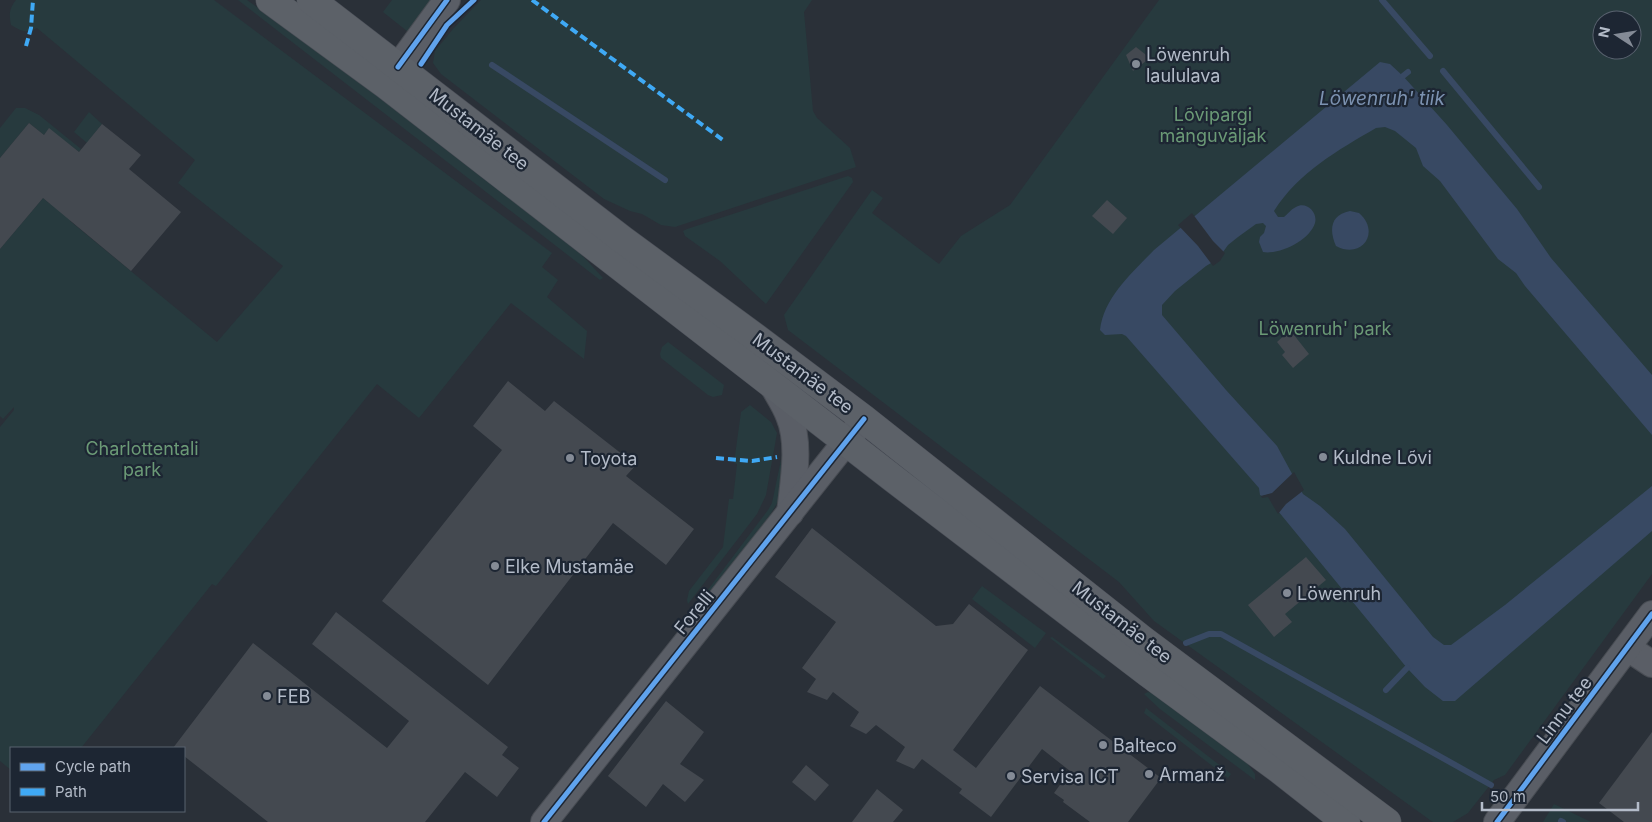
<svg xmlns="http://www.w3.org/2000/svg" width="1652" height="822" font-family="Inter,sans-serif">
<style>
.green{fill:#273a3e;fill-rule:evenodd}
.water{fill:#384963}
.pier{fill:#2a3038}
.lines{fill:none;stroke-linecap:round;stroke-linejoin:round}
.stream{stroke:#384963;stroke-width:6}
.building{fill:#444950}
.minor-casing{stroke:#484c53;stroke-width:28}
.major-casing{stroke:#484c55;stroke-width:29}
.minor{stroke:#5a5e66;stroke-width:26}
.major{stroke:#5c6168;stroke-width:28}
.quiet{stroke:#3fa9f5;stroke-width:4;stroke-dasharray:8 4;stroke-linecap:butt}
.cycleway-casing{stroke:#1d2633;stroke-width:8}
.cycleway{stroke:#60a3ed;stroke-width:5}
.poi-dot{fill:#848b96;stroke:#1d2633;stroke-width:2}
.labels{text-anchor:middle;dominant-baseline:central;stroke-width:4.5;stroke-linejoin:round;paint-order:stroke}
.poi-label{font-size:18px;fill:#b4bcc9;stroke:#1d2633;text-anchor:start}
.park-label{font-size:18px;fill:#6b9a76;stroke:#1d2633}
.street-label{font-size:18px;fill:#b4bcc9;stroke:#1d2633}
.water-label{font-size:19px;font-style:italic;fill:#7c92b1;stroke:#1d2633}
</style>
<rect width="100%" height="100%" fill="#2a3038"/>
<g class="green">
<path d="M16,0h198l338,253 -10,14 16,13 -11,17 40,34 -3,28 -73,-56 -92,115 -42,-34 -161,202 -4,-2 -131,164h-70v22l-11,-9v-334l14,-17v-3l-11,12 -3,-3v-167l43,-51 7,6 6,-7 21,16 -7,8 147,121 66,-76 -105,-83 17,-23 -158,-132c-11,6 -16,3 -26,-3 -2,-11 -2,-16 5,-25z"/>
<polygon points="238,0 247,0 399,111 571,243 603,278 600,280"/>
<polygon points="392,0 437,0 412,35 383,12"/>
<polygon points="481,0 812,0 804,12 813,111 817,118 850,148 856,167 675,227 661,225 642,214 630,211 604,199 441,74 433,63 435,51 453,29"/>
<path d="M1159,0h493v574l-147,201 -11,5 -26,33 -15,9h-20l-3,-2 -276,-199 -35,-39 -331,-252 -4,-15 88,-125 11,8 -11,15 67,51 22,-28 49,-31zM1602,20h30v30h-30z"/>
<polygon points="16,108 25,108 39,115 81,149 79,152 49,129 44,135 29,123 0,158 0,128"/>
<polygon points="89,112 102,124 87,143 74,132"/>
<polygon points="848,176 852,178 853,182 766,304 720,261 685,236 683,231 687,229"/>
<polygon points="668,342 724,385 722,395 713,397 708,395 661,358 660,354 662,347"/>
<polygon points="750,405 771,422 777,433 766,495 757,514 688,604 687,600 689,591 723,547 729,499 733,499 737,464 734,463 741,412"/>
<polygon points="783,450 779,500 770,515 701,607 695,607 768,510 772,503"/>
<polygon points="982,586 1046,633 1035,648 972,599"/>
<polygon points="1052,637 1106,676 1103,679 1050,638"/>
<polygon points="1148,692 1158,694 1247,763 1255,774 1255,780 1160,709 1144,694"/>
<polygon points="1146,708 1231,774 1228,778 1144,713"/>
<polygon points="1554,804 1591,822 1543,822"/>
</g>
<g class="water">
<path d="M1380,62l10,2 13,12 44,49 70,84 34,49 101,117v60l-127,-149 -9,-13 -18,-14 -58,-78 -17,-15 -7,-18 -21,-17 -10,-4 -9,1c-38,22 -78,45 -102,83l4,6h6c4,-3 7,-8 12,-10 10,-6 22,5 19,16 -5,17 -35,32 -52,29l-4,-10 1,-5 4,-4 2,-7 -3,-3 -7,1 -18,13 -10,8 -10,14 -12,7 -31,25 -13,14v10l64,75 51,56 26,48 17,12 25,23 88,108 11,8h7l54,-40 147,-119v45l-197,170h-12l-18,-14 -18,-19 -129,-157 -8,-17 -8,2 -2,-1 -1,-7 -133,-152 -4,-2 -17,1 -5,-5c4,-33 32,-57 54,-80z"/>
<path d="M1350,211l9,2c22,19 3,47 -23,33 -7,-16 -6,-31 14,-35z"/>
</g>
<g class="pier">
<polygon points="1192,213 1213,241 1225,253 1220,261 1213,266 1198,246 1178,225"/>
<polygon points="1294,472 1304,490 1286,504 1278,514 1268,497 1262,498 1261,496 1272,493"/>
</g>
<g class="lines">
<g class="stream">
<polyline points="1382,0 1430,56"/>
<polyline points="492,65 665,180"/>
<polyline points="1443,71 1539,187"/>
<polyline points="1403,76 1408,72"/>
<polyline points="1186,643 1209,634 1221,634 1491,785"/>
<polyline points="1386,690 1407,668"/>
<polyline points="1561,821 1563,822"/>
</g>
</g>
<g class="building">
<polygon points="1136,47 1150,58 1133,71 1126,55"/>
<polygon points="29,123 44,135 49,128 79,152 102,124 141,155 129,169 181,212 131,271 43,198 0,249 0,158"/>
<polygon points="1107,200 1127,218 1113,234 1092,216"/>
<polygon points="1290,330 1309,354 1293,368 1282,355 1285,352 1277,342"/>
<polygon points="508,381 545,411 554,401 636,465 626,476 694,529 666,565 613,523 488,685 382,601 502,450 473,426"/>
<polygon points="812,528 936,626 953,624 969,604 1028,650 953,750 976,768 1040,686 1161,778 1128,822 1090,822 1063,802 1064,800 1054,793 1070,771 1042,749 991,817 959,793 962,789 922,759 914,769 896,761 905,747 876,725 866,734 850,726 859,712 833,692 827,700 807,692 816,679 802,668 836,622 775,577"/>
<polygon points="1306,557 1326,580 1285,614 1292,622 1274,637 1248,605"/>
<polygon points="336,612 508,747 502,755 519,768 497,797 465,772 425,822 268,822 184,756 184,748 173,748 253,643 387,748 409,721 312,644"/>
<polygon points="666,701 704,732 680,764 704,780 685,802 663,784 646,807 608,776"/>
<polygon points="1652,732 1652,822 1624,822 1599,803"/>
<polygon points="806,765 829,785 815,801 792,782"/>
<polygon points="877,789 903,810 893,822 852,822"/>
</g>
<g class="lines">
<defs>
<g id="minor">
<polyline points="398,67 447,0"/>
<path d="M772,384c6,11 13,21 17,32 12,28 4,68 1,97"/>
<polyline points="1628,648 1652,664"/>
<polyline points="544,822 864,419"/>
<polyline points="1497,822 1652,614"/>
</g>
<g id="major">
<polyline points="270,0 386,85 894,479 1148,673 1280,770 1346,822"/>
<polyline points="311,0 623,240 755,337 864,419 1143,640 1387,822"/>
</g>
</defs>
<use href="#minor" class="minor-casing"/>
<use href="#major" class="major-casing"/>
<use href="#minor" class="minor"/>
<use href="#major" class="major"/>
<g class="quiet">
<polyline points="532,0 723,140"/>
<polyline points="26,46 31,28 33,0"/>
<polyline points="716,458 752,461 777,457"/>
</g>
<defs>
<g id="cycleway">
<polyline points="421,64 447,25 474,0"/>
<polyline points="398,67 447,0"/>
<polyline points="544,822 864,419"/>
<polyline points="1497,822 1652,614"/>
</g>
</defs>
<use href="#cycleway" class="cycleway-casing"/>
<use href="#cycleway" class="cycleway"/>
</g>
<g class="poi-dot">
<circle cx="1136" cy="64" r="5"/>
<circle cx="1323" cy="457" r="5"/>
<circle cx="570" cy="458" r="5"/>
<circle cx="495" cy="566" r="5"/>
<circle cx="1287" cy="593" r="5"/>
<circle cx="267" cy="696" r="5"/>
<circle cx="1103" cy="745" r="5"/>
<circle cx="1149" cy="774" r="5"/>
<circle cx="1011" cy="776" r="5"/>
</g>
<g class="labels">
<g class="poi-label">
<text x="1146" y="54">Löwenruh<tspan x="1146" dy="21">laululava</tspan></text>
<text x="1333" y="457">Kuldne Lõvi</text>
<text x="580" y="458">Toyota</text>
<text x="505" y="566">Elke Mustamäe</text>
<text x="1297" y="593">Löwenruh</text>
<text x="277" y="696">FEB</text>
<text x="1113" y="745">Balteco</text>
<text x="1159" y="774">Armanž</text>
<text x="1021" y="776">Servisa ICT</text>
</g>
<g class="park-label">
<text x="1213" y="114">Lõvipargi<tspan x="1213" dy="21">mänguväljak</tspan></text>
<text x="1325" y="328">Löwenruh' park</text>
<text x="142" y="448">Charlottentali<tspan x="142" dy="21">park</tspan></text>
</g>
<g class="street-label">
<text transform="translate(479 129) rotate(38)">Mustamäe tee</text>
<text transform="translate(803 373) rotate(37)">Mustamäe tee</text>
<text transform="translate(694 612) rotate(-51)">Forelli</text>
<text transform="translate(1122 622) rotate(38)">Mustamäe tee</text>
<text transform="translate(1564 710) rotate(-53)">Linnu tee</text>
</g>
<g class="water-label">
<text x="1382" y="98">Löwenruh' tiik</text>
</g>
</g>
<rect x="10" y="747" width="175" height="65" fill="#1d2633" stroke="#59626f"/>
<rect x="20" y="763" width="25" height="8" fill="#60a3ed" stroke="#59626f"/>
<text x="55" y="772" font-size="15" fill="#b4bcc9">Cycle path</text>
<rect x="20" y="788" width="25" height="8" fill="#3fa9f5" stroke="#59626f"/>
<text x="55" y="797" font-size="15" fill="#b4bcc9">Path</text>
<g transform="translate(1617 35) rotate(282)"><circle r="24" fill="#1d2633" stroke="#59626f"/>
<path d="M0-4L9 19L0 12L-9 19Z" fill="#848b96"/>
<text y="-8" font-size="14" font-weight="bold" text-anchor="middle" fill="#b4bcc9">N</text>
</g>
<path d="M1482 802v8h156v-8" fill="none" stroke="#b4bcc9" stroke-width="2.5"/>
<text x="1490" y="802" font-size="15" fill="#b4bcc9" stroke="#1d2633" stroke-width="4" paint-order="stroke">50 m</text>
</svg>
